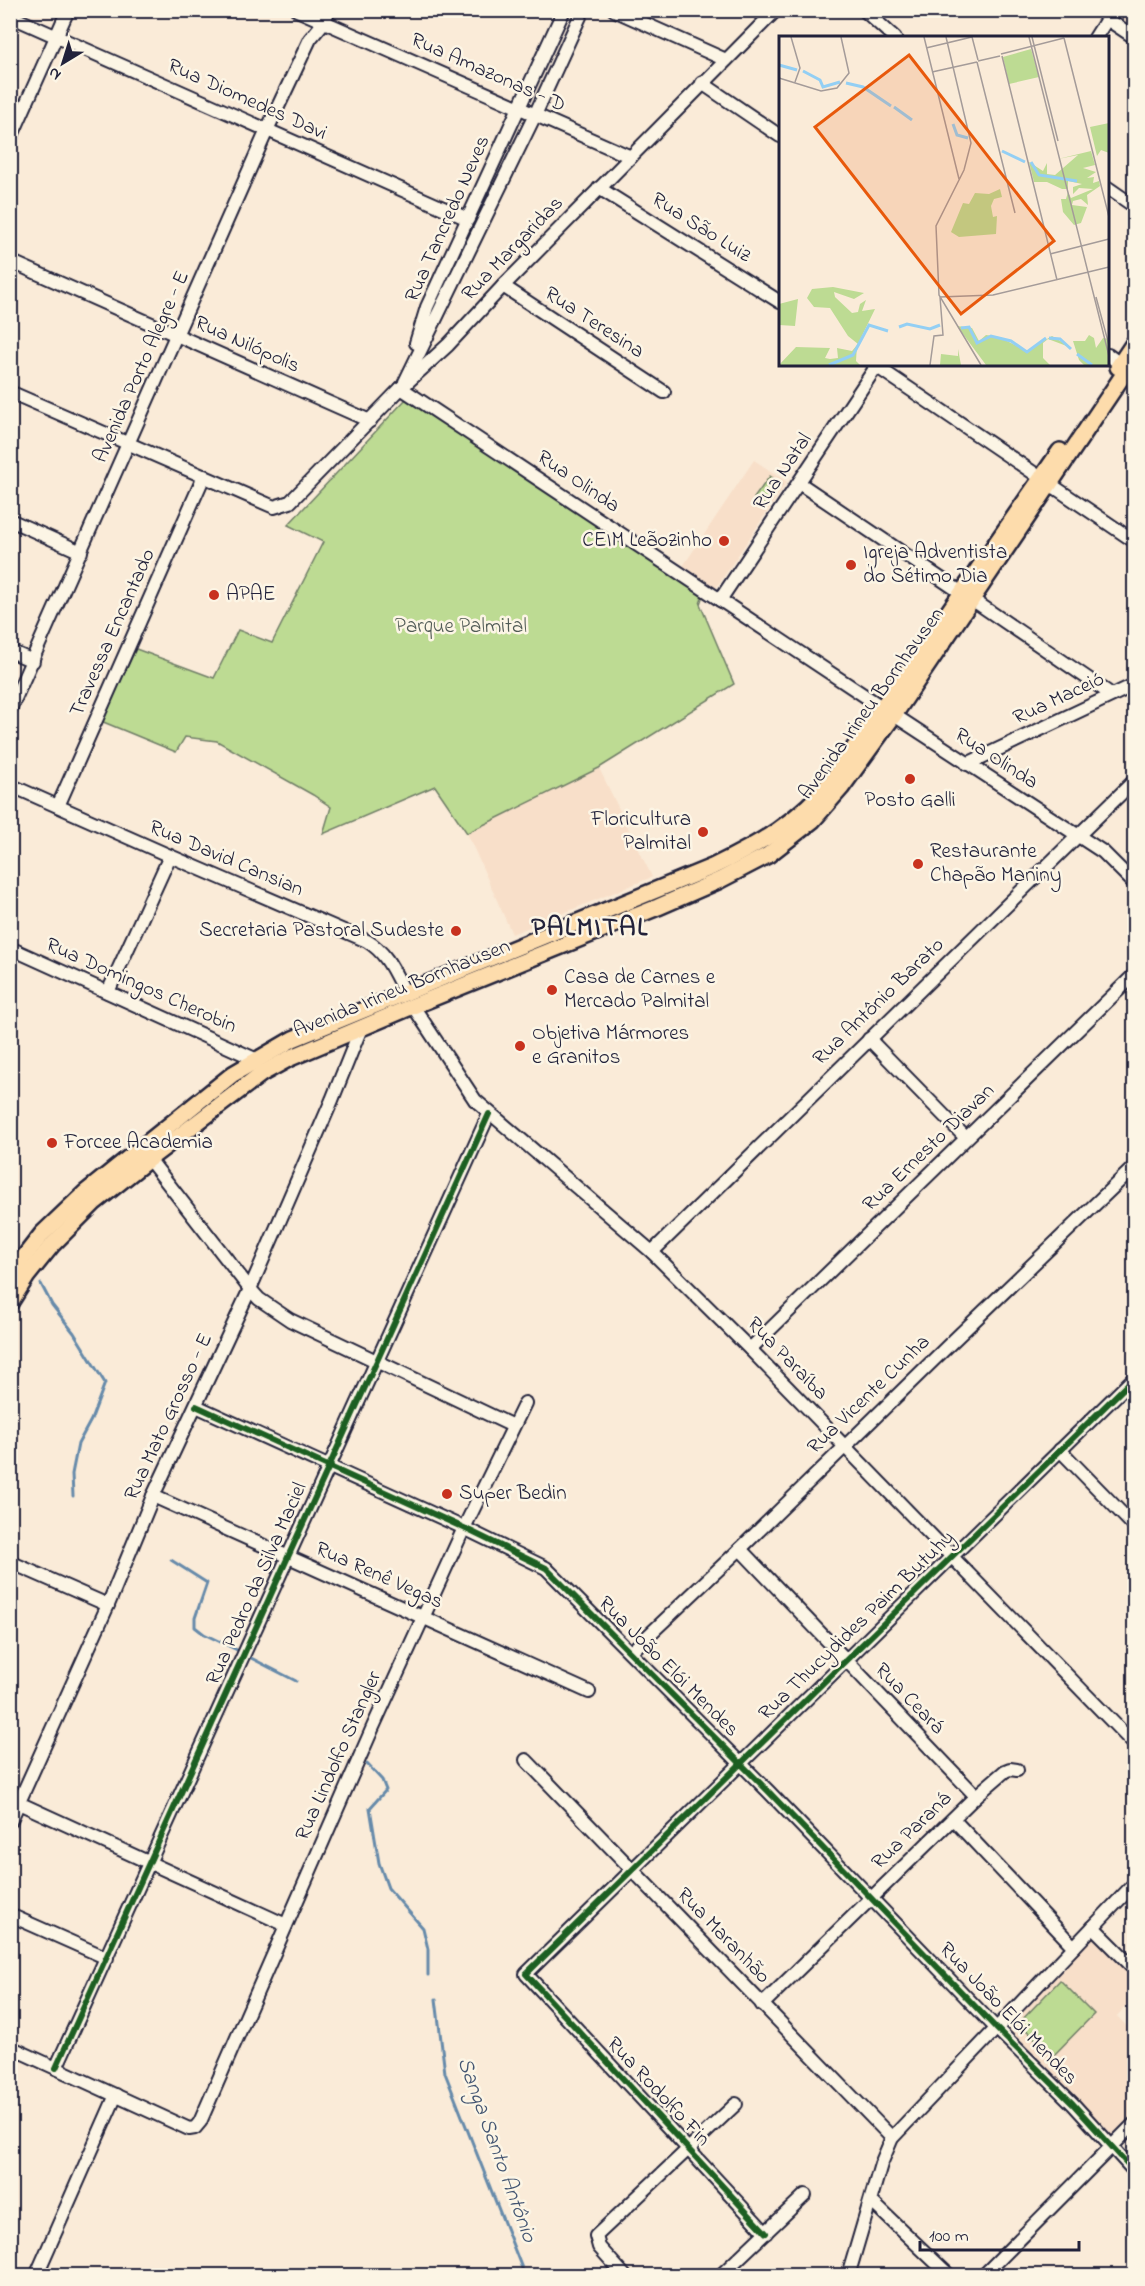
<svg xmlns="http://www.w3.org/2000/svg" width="1145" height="2286" font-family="'Indie Flower',sans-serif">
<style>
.built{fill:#f8dfc9}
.green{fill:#bddb93;stroke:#707e67;stroke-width:1.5}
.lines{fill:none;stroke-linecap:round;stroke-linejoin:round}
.stream{stroke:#668aaa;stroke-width:3}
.minor-casing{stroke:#22223b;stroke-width:16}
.major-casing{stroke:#22223b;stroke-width:20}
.minor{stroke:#fcf5e5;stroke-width:12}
.major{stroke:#fddcac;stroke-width:15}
.cycleway-casing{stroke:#fcf5e5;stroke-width:10}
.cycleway{stroke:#1b5e20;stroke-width:6}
.poi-dot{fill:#c8321e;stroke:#fcf5e5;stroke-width:2}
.labels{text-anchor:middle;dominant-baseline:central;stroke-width:5;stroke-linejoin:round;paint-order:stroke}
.street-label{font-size:21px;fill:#22223b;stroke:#fcf5e5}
.poi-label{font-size:21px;fill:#22223b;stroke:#fcf5e5;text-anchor:start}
.park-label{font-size:21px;fill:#505a55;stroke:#fcf5e5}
.water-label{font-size:22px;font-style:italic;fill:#445672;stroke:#fcf5e5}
.district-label{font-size:27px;font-weight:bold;letter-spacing:1.5px;fill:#22223b;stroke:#fcf5e5}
.inset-river{fill:none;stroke:#93cff4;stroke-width:3}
.inset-road{fill:none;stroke:#a49b99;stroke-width:1.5}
.view{fill:#e8590c;fill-opacity:0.15;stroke:#e8590c;stroke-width:3}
.inset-edge{fill:none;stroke:#22223b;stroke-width:3}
</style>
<rect width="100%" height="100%" fill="#faebd8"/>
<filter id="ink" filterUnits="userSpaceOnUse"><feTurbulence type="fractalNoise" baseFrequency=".0167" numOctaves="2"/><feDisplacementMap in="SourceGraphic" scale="12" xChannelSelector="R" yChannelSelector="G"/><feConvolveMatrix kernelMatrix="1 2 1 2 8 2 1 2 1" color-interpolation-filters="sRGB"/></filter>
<g filter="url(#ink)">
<g class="built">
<polygon points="1107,11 1134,11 1134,29"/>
<polygon points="754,460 787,482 716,588 683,566"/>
<polygon points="599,768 652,877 512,934 467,833"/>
<polygon points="1095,1935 1134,1975 1134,1997 1117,2016 1134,2034 1134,2120 1113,2140 1002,2029"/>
</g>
<g class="green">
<polygon points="407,398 703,595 700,604 734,684 599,768 467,833 435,786 323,834 331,807 313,795 217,741 185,737 176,752 101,721 136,649 214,678 238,630 272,643 323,542 288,525"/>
<polygon points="770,476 781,484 765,506 754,498"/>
<polygon points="1060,1980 1094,2014 1053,2056 1019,2023"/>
</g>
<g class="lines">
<g class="stream">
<polyline points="41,1284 52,1305 74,1333 105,1383 91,1420 78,1444 72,1474 73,1496"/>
<polyline points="171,1560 207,1583 195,1618 195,1627 204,1634 237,1650"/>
<polyline points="251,1658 296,1681"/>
<polyline points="367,1764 382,1780 386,1790 370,1808 379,1863 388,1888 423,1928 428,1949 428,1975"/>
<polyline points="436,1999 445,2073 525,2276"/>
</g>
<defs>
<g id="minor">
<polyline points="297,10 631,157"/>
<polyline points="614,10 726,60"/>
<polyline points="864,10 895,38"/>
<polyline points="10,16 468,219"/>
<polyline points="1095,38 1107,19 1134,37"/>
<polyline points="702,83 780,136"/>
<polyline points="10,140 68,10"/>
<polyline points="599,188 780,302"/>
<polyline points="1108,188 1134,206"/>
<polyline points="10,261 370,421"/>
<polyline points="503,286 664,392"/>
<polyline points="416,343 427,307 564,10"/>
<polyline points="1108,355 1120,364"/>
<polyline points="873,364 1041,478"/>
<polyline points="405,382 535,115 583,10"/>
<polyline points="401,388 883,708"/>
<polyline points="10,392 274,507 290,502 401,388 448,345 503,286 776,10"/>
<polyline points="799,483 962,593"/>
<polyline points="1050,484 1134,541"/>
<polyline points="10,520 81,552"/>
<polyline points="720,600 878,364"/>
<polyline points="973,600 1112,695"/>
<polyline points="10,651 33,661"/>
<polyline points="10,710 267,130 310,39 324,22 329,10"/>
<polyline points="894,715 1103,852 1134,883"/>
<polyline points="967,764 1134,685"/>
<path d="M10,785l160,71 197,85c20,12 27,31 37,50"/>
<polyline points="58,806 204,476"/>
<polyline points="10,948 255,1059"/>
<polyline points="108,992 170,856"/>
<polyline points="413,1006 475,1100 652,1252 750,1349 1134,1744"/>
<polyline points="869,1039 966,1138"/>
<polyline points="149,1159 250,1289 259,1299 290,1320 513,1426"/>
<polyline points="652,1252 1134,781"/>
<polyline points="750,1349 1134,975"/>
<polyline points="196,1406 464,1528 546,1568 768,1791 996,2028 1073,2104 1134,2171"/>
<polyline points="1060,1450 1134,1526"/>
<polyline points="153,1496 589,1692"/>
<polyline points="740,1549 976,1796"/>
<polyline points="10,1562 108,1605"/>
<polyline points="631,1652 740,1549 953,1341 1134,1167"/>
<polyline points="526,1760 892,2138"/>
<polyline points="10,1799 286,1925"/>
<polyline points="953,1819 1074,1947"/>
<polyline points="10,1822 108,1605 153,1496 250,1289 332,1100 361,1028"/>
<polyline points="10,1915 107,1958"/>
<polyline points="1093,1927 1134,1968"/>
<polyline points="762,2005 976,1796 1005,1771 1010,1769 1017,1770"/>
<polyline points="10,2047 189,2129 195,2128 200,2122 373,1727 464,1528 525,1403"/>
<polyline points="56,2068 489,1114"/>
<polyline points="872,2202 950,2276"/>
<polyline points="766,2233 526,1974 1134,1378"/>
<polyline points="36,2276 116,2095"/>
<polyline points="625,2276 599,2247 596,2236 736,2104"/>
<polyline points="720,2276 805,2195"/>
<polyline points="848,2276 881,2164 892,2138 1134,1884"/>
<polyline points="983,2276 1134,2124"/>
</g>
<g id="major">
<polyline points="1118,367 1134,343"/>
<path d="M10,1275l32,-41 44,-42 147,-118 60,-35 419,-172c46,-22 88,-46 120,-87l228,-329"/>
<polyline points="10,1303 27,1276 52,1245 94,1203 149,1159 261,1074 290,1058 413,1006 658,907 720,880 768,855 813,820 841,788 894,715 1134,359"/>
</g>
</defs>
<use href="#minor" class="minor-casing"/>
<use href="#major" class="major-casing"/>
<use href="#minor" class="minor"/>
<use href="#major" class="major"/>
<defs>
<g id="cycleway">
<polyline points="196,1406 464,1528 546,1568 768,1791 996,2028 1073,2104 1134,2171"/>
<polyline points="56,2068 489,1114"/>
<polyline points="766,2233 526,1974 1134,1378"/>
</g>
</defs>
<use href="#cycleway" class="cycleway-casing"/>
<use href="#cycleway" class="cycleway"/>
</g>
</g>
<g class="poi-dot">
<circle cx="724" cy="541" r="6"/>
<circle cx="851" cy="565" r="6"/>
<circle cx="214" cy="595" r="6"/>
<circle cx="910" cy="779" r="6"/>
<circle cx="703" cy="832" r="6"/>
<circle cx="918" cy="864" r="6"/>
<circle cx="456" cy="931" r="6"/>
<circle cx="552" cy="990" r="6"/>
<circle cx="520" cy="1046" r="6"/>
<circle cx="52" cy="1143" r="6"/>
<circle cx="447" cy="1494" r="6"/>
</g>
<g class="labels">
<g class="street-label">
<text transform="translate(488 73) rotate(24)">Rua Amazonas - D</text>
<text transform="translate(247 100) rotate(24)">Rua Diomedes Davi</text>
<text transform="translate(448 219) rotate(-66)">Rua Tancredo Neves</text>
<text transform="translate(701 228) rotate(32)">Rua São Luiz</text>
<text transform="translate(513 249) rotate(-46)">Rua Margaridas</text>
<text transform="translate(594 323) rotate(33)">Rua Teresina</text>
<text transform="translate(247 345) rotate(24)">Rua Nilópolis</text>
<text transform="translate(142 367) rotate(-66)">Avenida Porto Alegre - E</text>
<text transform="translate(783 472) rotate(-56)">Rua Natal</text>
<text transform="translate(578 482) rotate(34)">Rua Olinda</text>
<text transform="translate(113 633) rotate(-66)">Travessa Encantado</text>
<text transform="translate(1059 699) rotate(-25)">Rua Maceió</text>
<text transform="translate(872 704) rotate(-54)">Avenida Irineu Bornhausen</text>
<text transform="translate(996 759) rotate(33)">Rua Olinda</text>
<text transform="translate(226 859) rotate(23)">Rua David Cansian</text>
<text transform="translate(141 986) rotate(24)">Rua Domingos Cherobin</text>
<text transform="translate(402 989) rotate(-22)">Avenida Irineu Bornhausen</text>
<text transform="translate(879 1002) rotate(-44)">Rua Antônio Barato</text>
<text transform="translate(929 1148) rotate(-44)">Rua Ernesto Diavan</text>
<text transform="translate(787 1359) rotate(46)">Rua Paraíba</text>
<text transform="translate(869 1395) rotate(-44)">Rua Vicente Cunha</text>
<text transform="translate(169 1417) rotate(-65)">Rua Mato Grosso - E</text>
<text transform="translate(379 1576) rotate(24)">Rua Renê Vegas</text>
<text transform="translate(257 1584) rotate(-66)">Rua Pedro da Silva Maciel</text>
<text transform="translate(857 1626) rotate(-44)">Rua Thucydides Paim Butuhy</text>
<text transform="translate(668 1667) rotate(45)">Rua João Elói Mendes</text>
<text transform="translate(909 1699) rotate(46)">Rua Ceará</text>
<text transform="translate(339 1756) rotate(-66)">Rua Lindolfo Stangler</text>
<text transform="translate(912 1831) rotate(-44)">Rua Paraná</text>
<text transform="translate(723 1936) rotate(46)">Rua Maranhão</text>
<text transform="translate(1008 2014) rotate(46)">Rua João Elói Mendes</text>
<text transform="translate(658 2092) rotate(47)">Rua Rodolfo Fin</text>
</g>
<g class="poi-label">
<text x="712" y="541" text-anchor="end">CEIM Leãozinho</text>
<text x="863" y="553">Igreja Adventista<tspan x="863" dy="24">do Sétimo Dia</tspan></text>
<text x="226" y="595">APAE</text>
<text x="910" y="801" text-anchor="middle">Posto Galli</text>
<text x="691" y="820" text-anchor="end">Floricultura<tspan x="691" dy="24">Palmital</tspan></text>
<text x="930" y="852">Restaurante<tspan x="930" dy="24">Chapão Maniny</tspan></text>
<text x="444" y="931" text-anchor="end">Secretaria Pastoral Sudeste</text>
<text x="564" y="978">Casa de Carnes e<tspan x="564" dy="24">Mercado Palmital</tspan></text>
<text x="532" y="1034">Objetiva Mármores<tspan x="532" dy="24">e Granitos</tspan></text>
<text x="64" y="1143">Forcee Academia</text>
<text x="459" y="1494">Super Bedin</text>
</g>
<g class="park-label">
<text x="461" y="627">Parque Palmital</text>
</g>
<g class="water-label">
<text transform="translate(496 2150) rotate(70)">Sanga Santo Antônio</text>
</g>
<g class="district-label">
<text x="590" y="928">PALMITAL</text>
</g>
</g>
<g transform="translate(779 36)">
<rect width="330" height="330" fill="#faebd8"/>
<path d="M252,13l8,28 -30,7 -6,-27zM330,87v30l-8,-3 -4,6 -7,-29zM312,115l4,14 -12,3 13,4 -9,6 7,-1 -1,6 6,-2 1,5 -13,9 1,10 -7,-6 -8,2 -1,4 15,2 -6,16 -7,2 -11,-13 -2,-13h5l2,-7 3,6 22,-9 -14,-1 -6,6v-7l9,-3 -14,-3v8h-6l-15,-7h-13l-5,-20 14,9 4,-8v11l8,1 23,-20 -20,4zM221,153l2,8 -8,2 -3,7 2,11 4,-1 -1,18 -37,3 -8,-5 12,-29 6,1 6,-11 14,1zM54,251l31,6 -10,6 -20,-7 1,5 17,16 6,-1 2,-8 6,-4 -4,11 13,-2 -17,35 -10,-8 -18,-28 -16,-1 -7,-9 5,-9zM19,263l-3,27 -16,-1v-21zM178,290l15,2 7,13 7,-6 13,2 28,14 25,-15 20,12 -24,-9 -5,4v15l7,7h-64zM310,299l5,3 2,10 7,-10 6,1v26h-25l-5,-5 -6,-19h12zM78,309l-1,16 4,4h-81l17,-18 34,1 -5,10 5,1 8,-1 -1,-10 15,3zM179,313l3,16h-21l1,-11 17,2z" fill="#bddb93"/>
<path class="inset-river" d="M0,29l18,5M24,35l17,9 3,7 17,-5M67,47l17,4 28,19M115,71l18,13M174,88l4,11 11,3M223,115l23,11M252,126l8,13 38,6M120,291l8,-3 23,5 10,-4M182,292l8,-1 8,16 14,-7 20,5 16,11 19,-14M270,302l11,1 11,10M298,318l15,11M50,329l24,-10 16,-30 19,6"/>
<path class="inset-road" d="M12,1l9,31 -5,14M145,1l35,142M167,1l25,106 -7,27 -28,56 3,69 42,70M250,1l80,319M253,1l26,104M285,2l45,179M147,12l46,-11 6,23M222,18l63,-16M223,20l55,224M199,25l22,-5M198,26l38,151M153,36l45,-10M0,42l42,13 16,-3 12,-15 -8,-36M271,218l59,-15M317,261l13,48M151,329l4,-29 9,-1 -3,-38 53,-2 116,-28"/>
<path class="view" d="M130,19l145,186 -93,73 -146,-187z"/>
<rect width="330" height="330" class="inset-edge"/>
</g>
<rect width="1145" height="2286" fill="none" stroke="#fcf5e5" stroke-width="36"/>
<rect x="18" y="18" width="1109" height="2250" fill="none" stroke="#22223b" stroke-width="2" filter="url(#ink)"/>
<g transform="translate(63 63) rotate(218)" stroke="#fcf5e5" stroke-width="4.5" paint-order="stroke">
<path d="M0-4.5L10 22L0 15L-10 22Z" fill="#22223b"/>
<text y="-9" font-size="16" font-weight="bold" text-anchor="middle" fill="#22223b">N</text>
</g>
<path d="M920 2241v9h159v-9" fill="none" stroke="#22223b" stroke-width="3"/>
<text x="929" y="2241" font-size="18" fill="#22223b" stroke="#fcf5e5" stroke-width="4.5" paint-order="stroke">100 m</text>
</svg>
